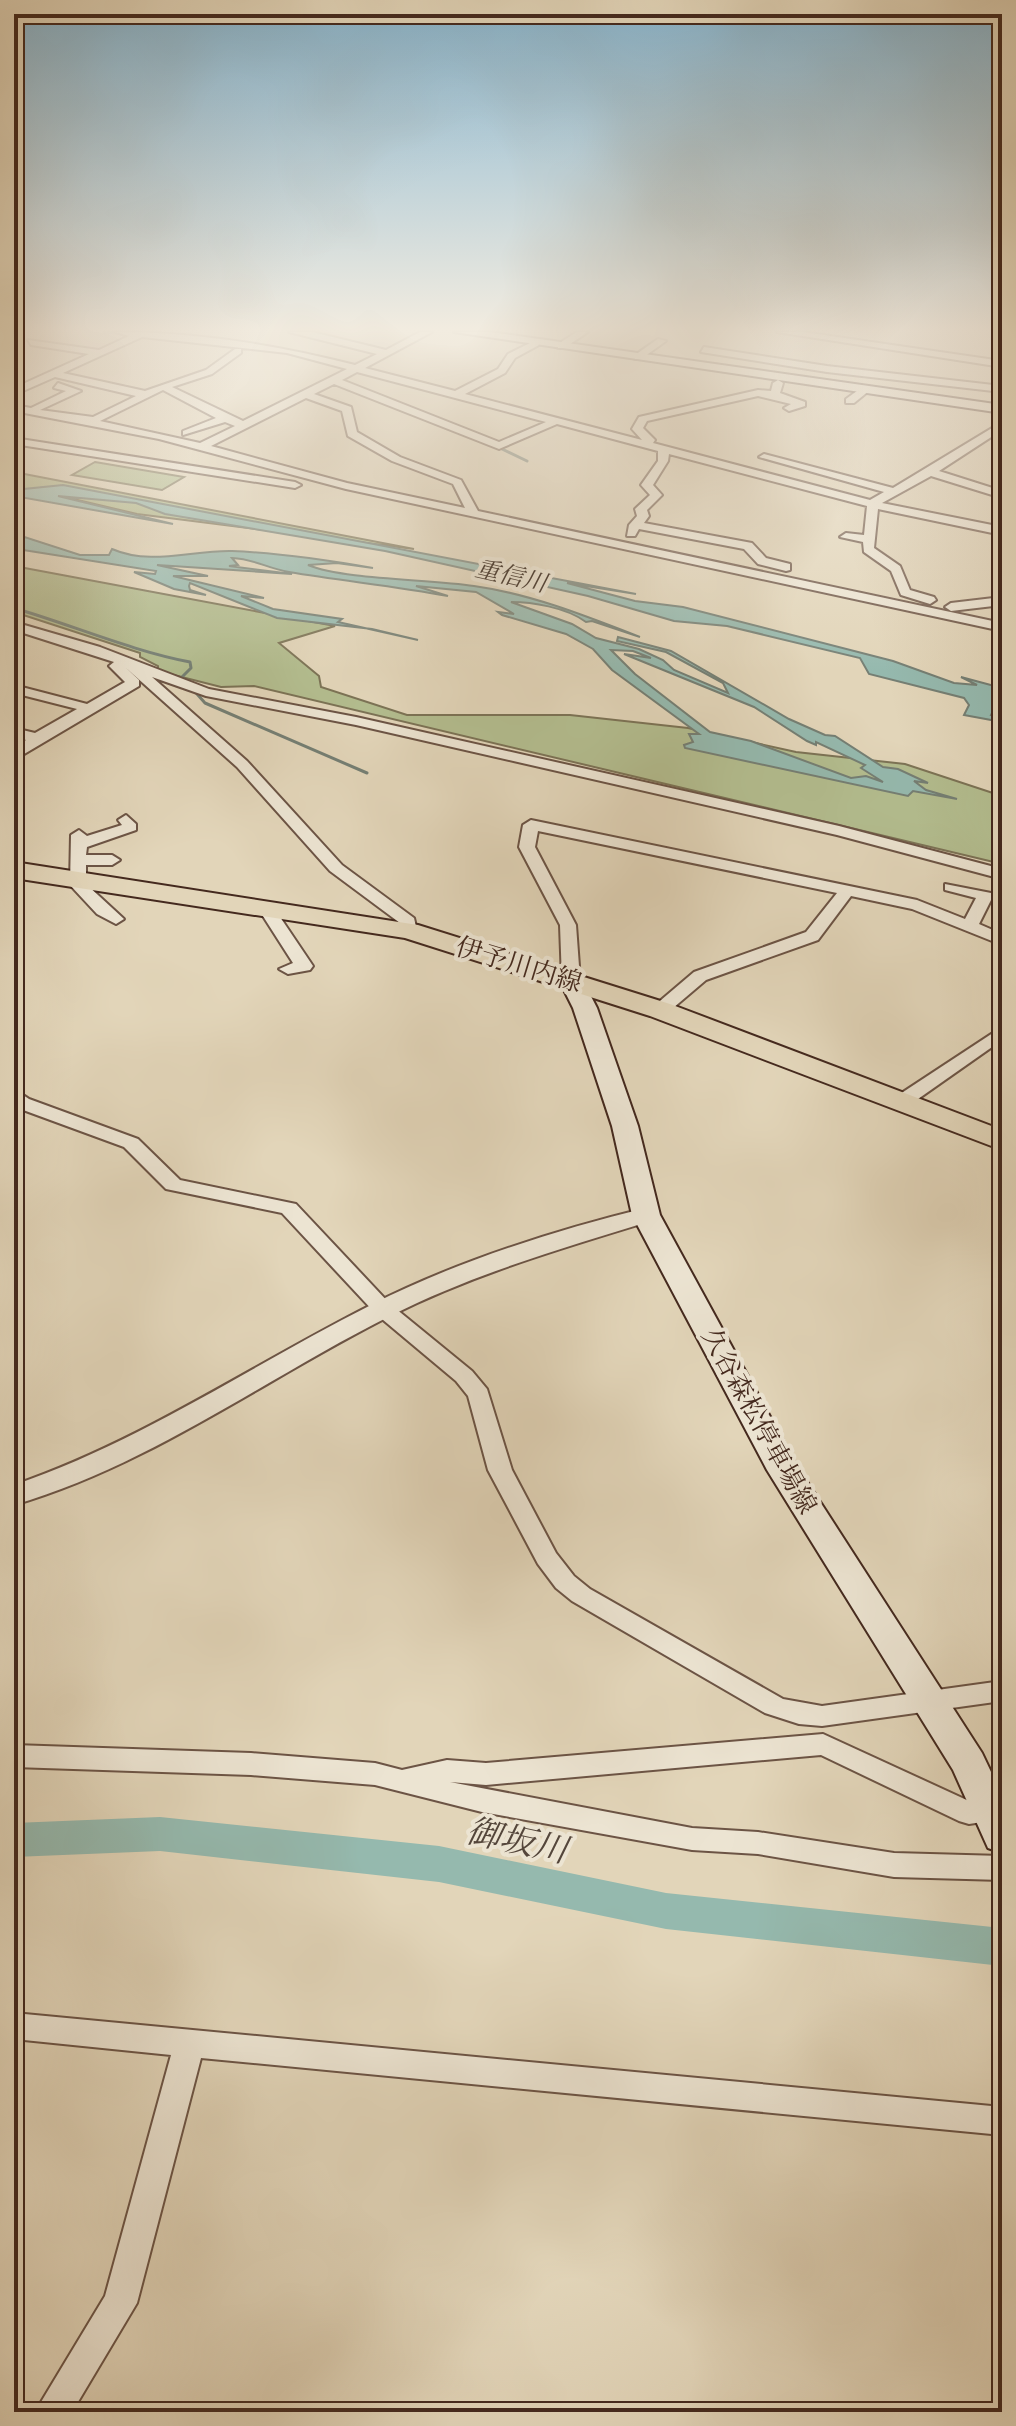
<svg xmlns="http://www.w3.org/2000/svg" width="1016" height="2426" font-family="'IM FELL French Canon','Noto Serif JP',serif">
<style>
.green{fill:#b3bd8f;stroke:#7c7356;stroke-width:2}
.water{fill:#95b9ae;stroke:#757f74;stroke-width:2;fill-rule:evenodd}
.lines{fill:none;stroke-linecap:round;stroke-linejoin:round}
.stream{stroke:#757f74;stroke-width:3}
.river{fill:#95b9ae;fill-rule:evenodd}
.minor-casing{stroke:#6c5445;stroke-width:4}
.tertiary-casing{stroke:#6c5445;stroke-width:4}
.secondary-casing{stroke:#44291e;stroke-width:4}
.primary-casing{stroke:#44291e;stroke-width:4}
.minor{fill:#ece4d2;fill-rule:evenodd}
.tertiary{fill:#ece4d2;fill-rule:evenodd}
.secondary{fill:#ece4d2;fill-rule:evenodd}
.primary{fill:#e2d5b9;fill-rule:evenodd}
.labels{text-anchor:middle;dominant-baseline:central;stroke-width:8;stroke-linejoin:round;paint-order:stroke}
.far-water-label{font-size:24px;font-style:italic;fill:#54463b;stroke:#ece4d2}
.street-label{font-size:26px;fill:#44291e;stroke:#ece4d2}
.near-water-label{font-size:34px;font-style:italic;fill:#54463b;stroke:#ece4d2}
</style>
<rect width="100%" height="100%" fill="#e2d5b9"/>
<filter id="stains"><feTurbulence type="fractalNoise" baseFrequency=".0025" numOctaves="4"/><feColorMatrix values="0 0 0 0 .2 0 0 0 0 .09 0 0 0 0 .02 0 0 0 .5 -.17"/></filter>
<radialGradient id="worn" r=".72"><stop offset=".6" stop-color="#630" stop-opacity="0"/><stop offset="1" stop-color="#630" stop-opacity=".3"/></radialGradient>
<g class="green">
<polygon points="95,462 184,477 162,490 72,475"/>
<polygon points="14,472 414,549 137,514 48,493 14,489"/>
<polygon points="14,566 335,626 279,643 319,676 321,687 407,715 570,715 688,728 796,752 905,764 1002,796 1002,864 254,686 221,687 158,671 158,666 140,657 140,653 14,612"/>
</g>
<g class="water">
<polygon points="63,485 636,594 567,583 635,601 683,607 893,661 954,683 977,685 961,677 1002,688 1002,709 993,711 991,715 1002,718 1002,722 964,715 969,705 964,698 869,674 860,658 727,626 674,621 588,596 385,551 165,514 136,503 58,496 173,524 14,496 14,490"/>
<path d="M14,524l1,10 65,21h29l3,-6c39,17 79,1 120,2 47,2 95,9 141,17l-36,-5 -29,2c36,15 122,14 166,21 57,8 112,30 166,51l-48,-16 -6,1c-20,-15 -55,-20 -75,-20l61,22 24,14 43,11 24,11 11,10 54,23 -5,-10 -57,-31 -49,-11 1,-4 53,14 118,68 36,16 10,1 48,31 15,2 30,14 -14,-2 12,9 31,9 -44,-8 -5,5 -223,-48 -1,-3 9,-3 -4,-8h10l-87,-64 -19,-21 -27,-15 -64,-19 -4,-3 16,2 -38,-22 -60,-6 32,10c-53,-10 -106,-15 -159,-24 -23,-4 -34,-13 -57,-14l6,7 -9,1 63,8 -135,-9 51,11h-35l91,22 -23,-2 32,13 69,10 -4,3 80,18 -46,-11 -95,-11 -87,-35 -1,3 1,4 16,5 -32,-6 -40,-17 21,2 1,-3 -139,-22 -3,-1zM611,650l22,1 18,7 -27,-4 130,53 53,34 9,4v-3l49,23 -4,3 22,14 -17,-6 -15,2 -100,-37 -41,-9 -75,-58z"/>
</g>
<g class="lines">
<g class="stream">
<polyline points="104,332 128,334"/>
<polyline points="500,448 527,461"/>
<path d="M14,608c58,17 118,43 176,54l1,6 -9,9 23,26 162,70"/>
</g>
<polygon class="river" points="160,1817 439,1846 666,1893 1002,1928 1002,1966 666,1929 439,1882 160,1851 14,1857 14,1823"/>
<defs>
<g id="minor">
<path d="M116,332c80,0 161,13 239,33l22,-11 -88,-22h23l74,18 34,-18h12l-67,36 90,23 43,-22 10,-15 28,-14 3,5 -24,13 -10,15 -40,21 177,46 -10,-11 7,-12 119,-27 13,1 2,-8 5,-3 5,3 -3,10 25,9v4l-16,5 -5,-3 7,-4 -33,-8 -111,25 -4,7 12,12 -2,3 217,57 14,-8 -125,-35 5,-3 129,34 109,-66v8l-63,41 63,20v7l-71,-22 -49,27 120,24v8l-124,-26 -4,39 26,18 10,24 24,7 2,3 -6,4 -29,-9 -10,-24 -27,-19 -1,-10 -23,-5 6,-4 18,2 3,-29 -198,-52 -1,7 -15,24 9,10 -15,15 2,6 -5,7 108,20 14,15 24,6v6l-4,1 -28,-7 -14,-15 -105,-20 -4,7h-8l2,-11 8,-9 -2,-7 15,-14 -9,-10 17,-24v-10l-101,-27 -58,25 -165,-65 -20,10 37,13 6,25 43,25 61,23 17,31 524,112v8l-656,-142 -187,-50 -145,-28v-6l17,3 35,-17 -12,-3 4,-5 23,8 -41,19 53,7 43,-21 -81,-19 -41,18v-7l75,-34 -58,-9 -3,-5 71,10 30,-14zM142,337l145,16 60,16 -104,52 -71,-34 40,-13 29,-21v-4h-6l-29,21 -61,21 -82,-18zM357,372l189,50 -47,20 -157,-62zM163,390l53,28 -33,13v4l42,-13 10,4 -35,17 -100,-22zM306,398l36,13 6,25 44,25 61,23 12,24 -118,-25 -136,-37z"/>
<polygon points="577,332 588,332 564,348 558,348 558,344"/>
<polygon points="777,332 803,332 1002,361 1002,367"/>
<polygon points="658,339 666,341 641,359 635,359 635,355"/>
<polygon points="704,347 827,366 1002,386 1002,392 827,372 701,352"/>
<polygon points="861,388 870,390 854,403 846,403 846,399"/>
<polygon points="14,438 295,482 301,485 295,488 14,444"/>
<polygon points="1002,597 1002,605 951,611 945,607 951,603"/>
<polygon points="14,622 100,647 209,689 356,717 839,826 1002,869 1002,879 837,835 356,725 206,696 152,677 247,761 342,865 414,918 417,931 415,935 403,935 400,923 330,871 237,767 125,667 139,680 139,686 14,760 14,749 26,740 14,736 14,728 35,733 77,709 14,693 14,685 87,704 125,682 109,666 114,662 14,630"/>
<polygon points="126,815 136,824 136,830 87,847 86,855 112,855 120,860 112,865 86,865 86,884 124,919 116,924 97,914 70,885 71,835 79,830 87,836 122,825 118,820"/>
<polygon points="531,820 917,900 965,919 976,898 945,890 945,884 991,893 993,896 979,924 1002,934 1002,945 912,909 851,896 818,940 706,980 666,1014 654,1014 651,1010 654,1006 694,972 806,932 837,893 538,831 535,847 576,925 580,980 571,985 562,980 560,925 519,847 523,825"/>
<polygon points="272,905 280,910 278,914 313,966 310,970 288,974 279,969 293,963 261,913"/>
<polygon points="1002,1027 1002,1040 908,1106 894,1106 892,1102 894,1098"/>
<polygon points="14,1089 29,1099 138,1139 180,1180 296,1204 390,1304 472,1371 487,1389 512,1470 556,1553 574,1576 590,1589 783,1699 822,1706 1002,1681 1002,1701 822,1726 799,1724 765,1713 572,1601 556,1588 538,1564 488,1470 468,1396 456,1381 376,1314 282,1213 166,1189 124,1147 15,1107"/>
<polygon points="823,1734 971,1802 992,1801 1002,1804 1002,1819 969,1824 959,1821 821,1755 486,1785 450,1782 692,1828 758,1832 894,1853 1002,1856 1002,1880 894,1877 758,1854 692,1850 482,1812 375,1785 251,1775 14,1767 14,1745 251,1753 375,1763 402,1770 447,1760 486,1763"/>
<polygon points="14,2013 1002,2107 1002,2135 201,2058 137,2303 72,2412 35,2412 105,2296 171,2055 14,2039"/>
</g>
<path id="tertiary" d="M646,1208l8,2 4,5 -4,5c-88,27 -178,53 -262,95 -126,63 -241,150 -378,190v-20c128,-44 238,-120 357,-180 86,-44 182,-74 275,-97z"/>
<g id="secondary">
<polygon points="454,332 490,332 1002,405 1002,413"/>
<polygon points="571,973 580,975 597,1008 638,1126 660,1215 797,1466 982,1753 1002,1795 1002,1853 988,1848 953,1770 767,1470 632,1215 612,1126 573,1008 559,980"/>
</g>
<polygon id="primary" points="14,862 418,925 670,1004 1002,1130 1002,1150 650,1016 405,938 14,878"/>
</defs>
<use href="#minor" class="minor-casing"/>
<use href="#tertiary" class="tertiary-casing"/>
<use href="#secondary" class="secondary-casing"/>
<use href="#primary" class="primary-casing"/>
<use href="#minor" class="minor"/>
<use href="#tertiary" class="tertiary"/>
<use href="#secondary" class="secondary"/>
<use href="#primary" class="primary"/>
</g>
<linearGradient id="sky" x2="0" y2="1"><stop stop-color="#87b6d1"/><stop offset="0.49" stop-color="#f2ece0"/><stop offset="1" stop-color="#f2ece0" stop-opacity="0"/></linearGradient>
<rect width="1016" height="672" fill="url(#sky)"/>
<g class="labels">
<g class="far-water-label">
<text transform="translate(511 576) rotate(13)">重信川</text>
</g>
<g class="street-label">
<text transform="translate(519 965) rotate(17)">伊予川内線</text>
<text transform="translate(759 1421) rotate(61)">久谷森松停車場線</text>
</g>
<g class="near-water-label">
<text transform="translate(517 1841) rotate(12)">御坂川</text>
</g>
</g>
<rect width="1016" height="2426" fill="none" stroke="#e2d5b9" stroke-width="48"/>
<rect x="16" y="16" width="984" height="2394" fill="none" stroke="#44291e" stroke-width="4"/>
<rect x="24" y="24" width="968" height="2378" fill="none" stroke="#44291e" stroke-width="2"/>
<rect width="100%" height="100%" filter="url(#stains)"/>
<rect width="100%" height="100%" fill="url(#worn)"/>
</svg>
